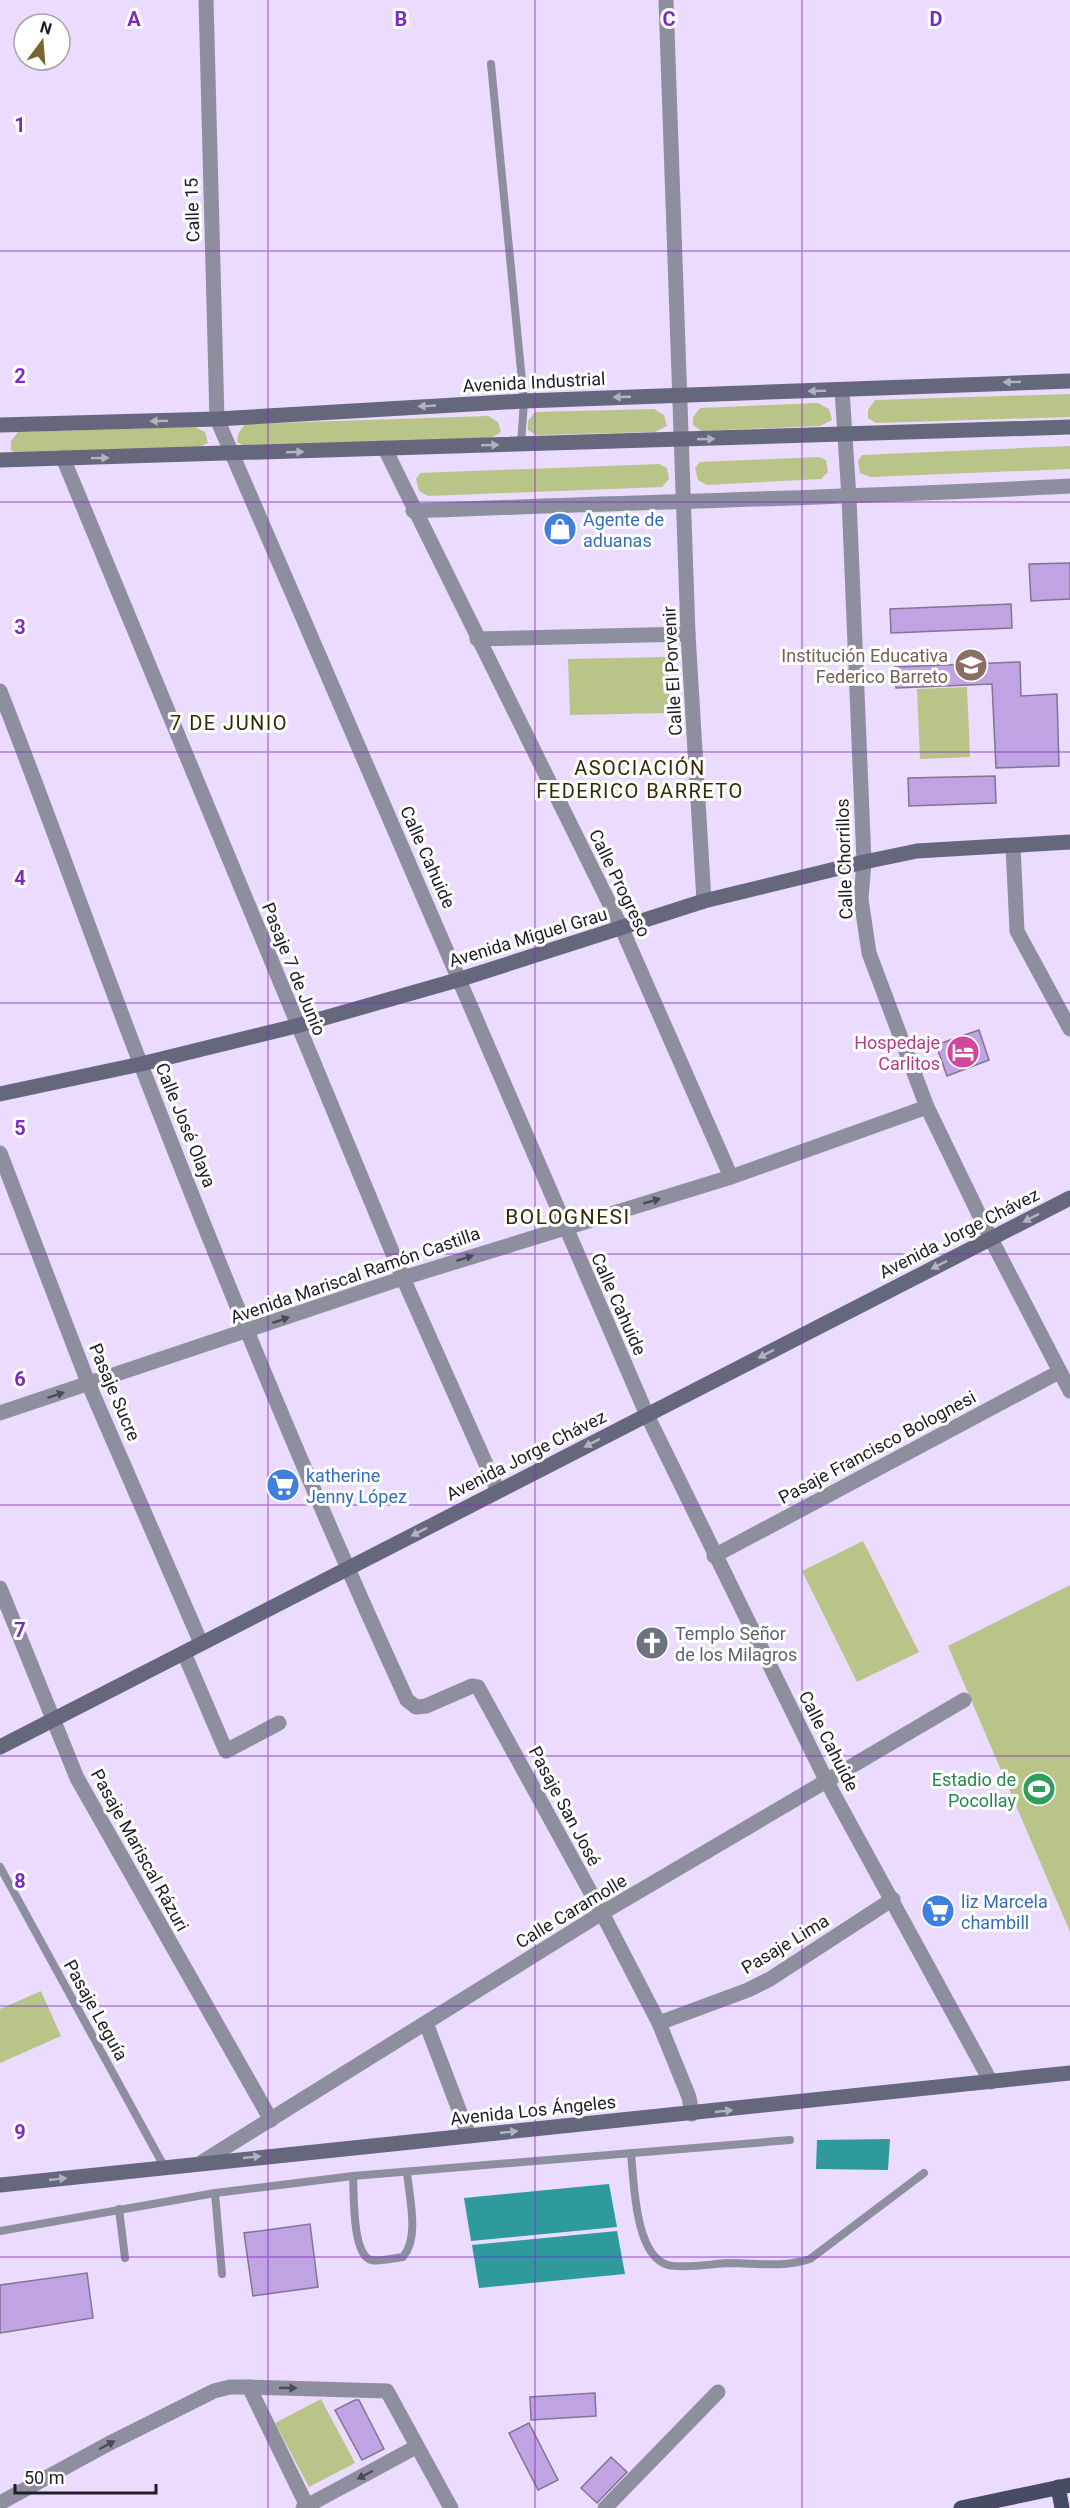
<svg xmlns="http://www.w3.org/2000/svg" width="1070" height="2508" font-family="Roboto,sans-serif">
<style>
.green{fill:#b9c588}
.water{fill:#2e9a9c}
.building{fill:#c0a3e2;stroke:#827493;stroke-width:1.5}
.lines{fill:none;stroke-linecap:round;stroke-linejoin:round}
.lane{stroke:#8d8f9e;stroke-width:8}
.street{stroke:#8d8f9e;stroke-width:15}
.secondary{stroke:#65677d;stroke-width:15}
.primary{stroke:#484b64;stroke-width:15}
.oneway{fill:#b2b3be}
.oneway2{fill:#4c4a57}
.grid{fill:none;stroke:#7b2cbf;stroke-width:1.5;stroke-opacity:0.55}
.labels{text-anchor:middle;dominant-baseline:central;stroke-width:6;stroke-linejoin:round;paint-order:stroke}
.street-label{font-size:18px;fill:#211c28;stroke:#fff}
.shop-label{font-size:18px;fill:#366cbe;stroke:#fff;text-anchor:start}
.education-label{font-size:18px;fill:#785e54;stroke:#fff;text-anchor:end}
.hotel-label{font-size:18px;fill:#b23c85;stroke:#fff;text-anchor:end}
.worship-label{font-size:18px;fill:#5b616d;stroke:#fff;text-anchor:start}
.leisure-label{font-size:18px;fill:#27864d;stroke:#fff;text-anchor:end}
.neighbourhood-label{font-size:20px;letter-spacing:1.5px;fill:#372a00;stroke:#fff}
.quarter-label{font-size:21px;letter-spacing:1.5px;fill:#372a00;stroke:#fff}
.grid-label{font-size:20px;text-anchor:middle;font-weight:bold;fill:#7b2cbf;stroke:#fff;stroke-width:6;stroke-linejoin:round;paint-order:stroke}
</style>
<rect width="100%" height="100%" fill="#ebdbfe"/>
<g class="green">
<polygon points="1070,394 1070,417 876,423 868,418 868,410 875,400"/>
<polygon points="818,403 829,409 832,420 820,426 701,431 693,425 693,417 700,408"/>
<polygon points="654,409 664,415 667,426 655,432 536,435 528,430 528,421 535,412"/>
<polygon points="488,416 498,422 501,432 489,439 246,447 237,442 238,434 245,424"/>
<polygon points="195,427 205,432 208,443 196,449 19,455 11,450 11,441 18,432"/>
<polygon points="1070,446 1070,469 870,477 860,473 858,461 862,455"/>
<polygon points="819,457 826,460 828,472 821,479 707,485 698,480 695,468 700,462"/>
<polygon points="659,464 667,468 669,479 662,487 428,496 419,491 416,479 420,473"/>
<polygon points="668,657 670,713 570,715 568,659"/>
<polygon points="967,687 970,757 920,759 917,689"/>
<polygon points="863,1541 919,1652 857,1682 802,1571"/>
<polygon points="1070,1585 1070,1932 948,1646"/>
<polygon points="41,1991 61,2036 0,2063 0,2009"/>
<polygon points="321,2399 355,2463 309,2487 275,2423"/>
</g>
<g class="water">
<polygon points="890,2139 888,2170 816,2169 817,2140"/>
<polygon points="609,2184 617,2227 471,2241 464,2198"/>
<polygon points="617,2231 625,2274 479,2288 472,2245"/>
</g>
<g class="building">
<polygon points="1070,563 1070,599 1031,601 1029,564"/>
<polygon points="1011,604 1012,628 891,633 890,609"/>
<polygon points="1020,662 1021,696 1057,694 1059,766 996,768 992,684 896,688 895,667"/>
<polygon points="995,776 996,803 909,806 908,778"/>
<polygon points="979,1030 989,1060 947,1076 936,1045"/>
<polygon points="310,2224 318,2287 253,2296 244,2233"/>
<polygon points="87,2273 93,2318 0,2333 0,2285"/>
<polygon points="595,2393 596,2416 531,2420 530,2397"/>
<polygon points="355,2400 359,2400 384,2449 362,2460 335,2410"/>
<polygon points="529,2423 558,2480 538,2490 509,2433"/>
<polygon points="611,2457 627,2472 597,2503 581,2488"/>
</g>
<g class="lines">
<g class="lane">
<polyline points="491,64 524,401 521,444"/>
<polyline points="0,1867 165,2168"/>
<path d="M631,2153c3,30 4,103 37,112 15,4 44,-1 60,-2 29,0 54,5 82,-4l114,-86"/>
<path d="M353,2176c1,17 -1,79 18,84 9,2 23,-2 32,-3 17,-20 6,-60 4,-85"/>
<polyline points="215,2193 222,2274"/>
<polyline points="119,2209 125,2258"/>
<polyline points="0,2231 215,2193 353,2176 790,2140"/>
</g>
<g class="street">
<polyline points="206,0 217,419 647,1415 827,1782 991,2082"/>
<polyline points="666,0 688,634 704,901"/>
<polyline points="842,390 849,498 864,862 861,899 869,953 927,1107 991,1239 1070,1391"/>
<polyline points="385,449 622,929 731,1177"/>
<polyline points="63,458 403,1278 498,1491"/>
<path d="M413,511c219,-9 438,-13 657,-25"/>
<polyline points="477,639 688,634"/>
<path d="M0,691c49,124 93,250 141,374 83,214 170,426 266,635l9,7 10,-1 46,-20 6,1 124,226 57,110 30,74 3,17"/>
<polyline points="1013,846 1017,931 1070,1029"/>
<polyline points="0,1153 89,1385 201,1643"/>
<polyline points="0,1413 403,1278 731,1177 927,1107"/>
<polyline points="714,1556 1059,1372"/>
<polyline points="0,1588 77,1778 271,2120"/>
<polyline points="184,1653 226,1751 279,1723"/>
<polyline points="426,2023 469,2136"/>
<polyline points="659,2023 748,1990 770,1979 893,1899"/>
<polyline points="202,2162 602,1913 964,1700"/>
<polyline points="249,2387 307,2506"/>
<polyline points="0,2503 108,2444 214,2391 230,2387 249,2387 387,2391 451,2508"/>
<polyline points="303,2508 416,2447"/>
<polyline points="605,2508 718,2392"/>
</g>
<g class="secondary">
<polyline points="0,425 217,419 524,401 1070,381"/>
<polyline points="0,460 1070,427"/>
<polyline points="0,1094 141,1064 296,1026 461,979 704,901 864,862 917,851 1070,842"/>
<polyline points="0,1747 1070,1198"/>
<polyline points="0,2185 1070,2073"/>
</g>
<g class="primary">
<polyline points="1058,2487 1062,2508"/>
<polyline points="961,2508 1070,2485"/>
</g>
</g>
<defs><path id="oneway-solid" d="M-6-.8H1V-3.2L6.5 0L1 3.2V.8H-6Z" transform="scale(1.5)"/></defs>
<g class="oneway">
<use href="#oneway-solid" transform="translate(1012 382) rotate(179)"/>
<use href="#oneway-solid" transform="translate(817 391) rotate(178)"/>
<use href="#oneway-solid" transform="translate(622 397) rotate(178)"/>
<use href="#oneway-solid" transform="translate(427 406) rotate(177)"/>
<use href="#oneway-solid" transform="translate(159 421) rotate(179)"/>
<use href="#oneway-solid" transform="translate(706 439) rotate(-2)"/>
<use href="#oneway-solid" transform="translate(490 445) rotate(-2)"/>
<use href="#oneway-solid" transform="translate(295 452) rotate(-2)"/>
<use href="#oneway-solid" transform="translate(100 458) rotate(-1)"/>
<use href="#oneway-solid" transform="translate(1031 1218) rotate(153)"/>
<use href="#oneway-solid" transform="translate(939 1265) rotate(153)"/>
<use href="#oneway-solid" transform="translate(766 1354) rotate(153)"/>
<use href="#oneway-solid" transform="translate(592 1443) rotate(153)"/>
<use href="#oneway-solid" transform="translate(419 1532) rotate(153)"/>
<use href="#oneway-solid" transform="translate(724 2111) rotate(-6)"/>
<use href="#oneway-solid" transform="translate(509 2132) rotate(-6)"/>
<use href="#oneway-solid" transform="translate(252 2157) rotate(-6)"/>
<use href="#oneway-solid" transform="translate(58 2179) rotate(-6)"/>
</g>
<g class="oneway2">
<use href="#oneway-solid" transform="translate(652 1201) rotate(-16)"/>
<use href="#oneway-solid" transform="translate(465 1258) rotate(-18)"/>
<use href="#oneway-solid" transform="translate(281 1320) rotate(-19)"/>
<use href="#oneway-solid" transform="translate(56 1395) rotate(-18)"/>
<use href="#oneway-solid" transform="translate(288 2388) rotate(2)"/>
<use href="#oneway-solid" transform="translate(107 2445) rotate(-28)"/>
<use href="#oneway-solid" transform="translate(365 2475) rotate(152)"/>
</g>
<path class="grid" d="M268,0v2508M535,0v2508M802,0v2508M0,251h1070M0,502h1070M0,752h1070M0,1003h1070M0,1254h1070M0,1505h1070M0,1756h1070M0,2006h1070M0,2257h1070"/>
<defs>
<symbol id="shop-disc" viewBox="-11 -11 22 22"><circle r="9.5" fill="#3f7fe0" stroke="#fff"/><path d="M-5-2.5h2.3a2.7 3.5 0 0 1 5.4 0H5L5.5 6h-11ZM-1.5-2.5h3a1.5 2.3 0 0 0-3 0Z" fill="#fff"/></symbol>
<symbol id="school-disc" viewBox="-11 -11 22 22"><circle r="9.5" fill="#8d6e63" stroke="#fff"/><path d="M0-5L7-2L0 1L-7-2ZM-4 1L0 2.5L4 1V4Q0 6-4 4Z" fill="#fff"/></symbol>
<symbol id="hotel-disc" viewBox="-11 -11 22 22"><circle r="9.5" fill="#d1479c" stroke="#fff"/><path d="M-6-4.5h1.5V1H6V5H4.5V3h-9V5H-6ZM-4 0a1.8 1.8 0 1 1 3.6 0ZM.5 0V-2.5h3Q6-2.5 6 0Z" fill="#fff"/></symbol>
<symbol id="supermarket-disc" viewBox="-11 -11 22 22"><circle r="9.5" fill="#3f7fe0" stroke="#fff"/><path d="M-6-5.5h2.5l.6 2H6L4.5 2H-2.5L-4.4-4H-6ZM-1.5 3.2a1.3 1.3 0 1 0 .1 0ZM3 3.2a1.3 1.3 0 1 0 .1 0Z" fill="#fff"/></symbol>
<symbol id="church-disc" viewBox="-11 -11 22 22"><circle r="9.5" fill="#6b7280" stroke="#fff"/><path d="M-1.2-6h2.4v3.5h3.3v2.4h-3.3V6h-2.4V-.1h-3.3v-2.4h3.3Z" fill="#fff"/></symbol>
<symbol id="stadium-disc" viewBox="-11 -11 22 22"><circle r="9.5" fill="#2e9e5b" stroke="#fff"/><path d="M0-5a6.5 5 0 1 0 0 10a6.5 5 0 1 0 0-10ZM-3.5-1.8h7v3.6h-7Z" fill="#fff"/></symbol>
</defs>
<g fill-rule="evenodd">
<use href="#shop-disc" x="541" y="510" width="38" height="38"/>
<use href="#school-disc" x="952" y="646" width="38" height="38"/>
<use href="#hotel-disc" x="944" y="1033" width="38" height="38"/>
<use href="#supermarket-disc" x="264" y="1466" width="38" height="38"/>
<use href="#church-disc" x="633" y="1624" width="38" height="38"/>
<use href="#stadium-disc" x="1020" y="1770" width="38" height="38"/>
<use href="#supermarket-disc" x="919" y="1892" width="38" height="38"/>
</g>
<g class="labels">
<g class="street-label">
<text transform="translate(192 210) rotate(-92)">Calle 15</text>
<text transform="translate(534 382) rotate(-3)">Avenida Industrial</text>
<text transform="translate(672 671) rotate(-93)">Calle El Porvenir</text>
<text transform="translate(428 857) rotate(66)">Calle Cahuide</text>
<text transform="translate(844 859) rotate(-92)">Calle Chorrillos</text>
<text transform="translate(620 883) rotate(64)">Calle Progreso</text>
<text transform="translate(528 937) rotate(-17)">Avenida Miguel Grau</text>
<text transform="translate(294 969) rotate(68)">Pasaje 7 de Junio</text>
<text transform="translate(186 1125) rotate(68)">Calle José Olaya</text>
<text transform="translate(959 1233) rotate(-27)">Avenida Jorge Chávez</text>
<text transform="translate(355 1275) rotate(-19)">Avenida Mariscal Ramón Castilla</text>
<text transform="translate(619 1304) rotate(66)">Calle Cahuide</text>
<text transform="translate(115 1392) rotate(67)">Pasaje Sucre</text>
<text transform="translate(877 1447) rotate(-28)">Pasaje Francisco Bolognesi</text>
<text transform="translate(526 1455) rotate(-27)">Avenida Jorge Chávez</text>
<text transform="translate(829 1741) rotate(63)">Calle Cahuide</text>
<text transform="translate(565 1806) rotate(62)">Pasaje San José</text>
<text transform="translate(140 1850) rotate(61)">Pasaje Mariscal Rázuri</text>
<text transform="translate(571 1911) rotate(-31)">Calle Caramolle</text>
<text transform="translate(785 1944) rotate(-31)">Pasaje Lima</text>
<text transform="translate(96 2010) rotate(61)">Pasaje Leguía</text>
<text transform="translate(533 2110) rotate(-6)">Avenida Los Ángeles</text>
</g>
<g class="shop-label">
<text x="583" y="519">Agente de<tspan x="583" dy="21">aduanas</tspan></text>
<text x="306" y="1475">katherine<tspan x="306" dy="21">Jenny López</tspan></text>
<text x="961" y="1901">liz Marcela<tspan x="961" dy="21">chambill</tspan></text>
</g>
<g class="education-label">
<text x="948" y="655">Institución Educativa<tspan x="948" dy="21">Federico Barreto</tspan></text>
</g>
<g class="hotel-label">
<text x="940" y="1042">Hospedaje<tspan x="940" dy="21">Carlitos</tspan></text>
</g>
<g class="worship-label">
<text x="675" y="1633">Templo Señor<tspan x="675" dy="21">de los Milagros</tspan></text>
</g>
<g class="leisure-label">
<text x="1016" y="1779">Estadio de<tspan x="1016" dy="21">Pocollay</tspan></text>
</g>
<g class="neighbourhood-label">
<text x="229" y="723">7 DE JUNIO</text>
<text x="640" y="768">ASOCIACIÓN<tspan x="640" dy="23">FEDERICO BARRETO</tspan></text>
</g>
<g class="quarter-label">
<text x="568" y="1217">BOLOGNESI</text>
</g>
</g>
<g class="grid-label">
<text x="134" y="26">A</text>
<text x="401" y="26">B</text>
<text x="669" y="26">C</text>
<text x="936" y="26">D</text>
<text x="20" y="132">1</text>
<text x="20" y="383">2</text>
<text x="20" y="634">3</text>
<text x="20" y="885">4</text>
<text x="20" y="1135">5</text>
<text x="20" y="1386">6</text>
<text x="20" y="1637">7</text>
<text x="20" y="1888">8</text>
<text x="20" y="2139">9</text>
</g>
<g transform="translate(42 42) rotate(16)"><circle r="28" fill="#ffffff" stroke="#a6a4a9" stroke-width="1.5"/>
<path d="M0-4.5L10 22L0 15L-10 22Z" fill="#776634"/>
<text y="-9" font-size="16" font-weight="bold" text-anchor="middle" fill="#211c28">N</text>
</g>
<path d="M15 2484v9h141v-9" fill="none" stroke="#211c28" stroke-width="3"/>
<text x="24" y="2484" font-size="18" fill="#211c28" stroke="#ffffff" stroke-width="4.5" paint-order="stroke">50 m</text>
</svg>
